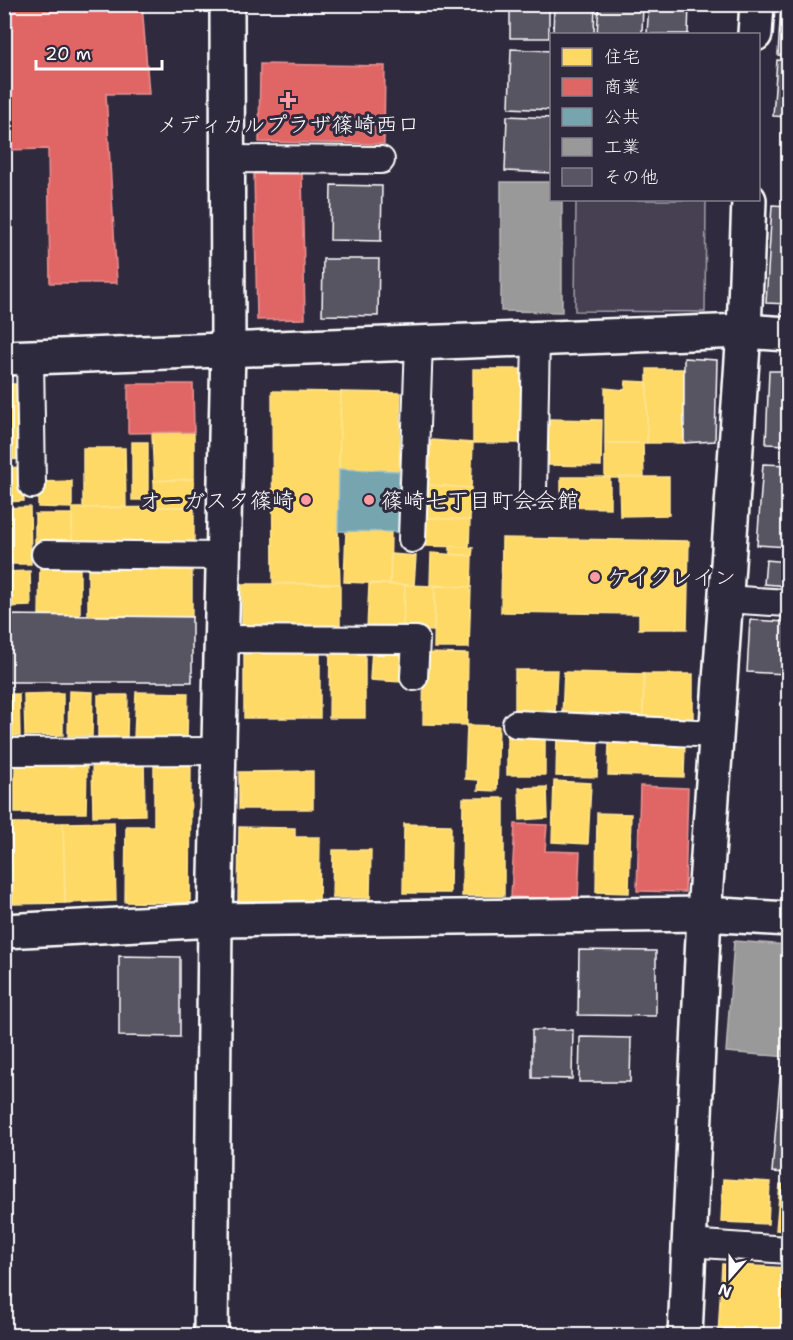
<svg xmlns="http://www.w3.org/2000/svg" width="793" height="1340" font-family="'Shantell Sans','Klee One',sans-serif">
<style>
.green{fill:#464152;stroke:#a2a0a8;stroke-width:1.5}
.homes{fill:#ffd966;stroke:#ffe494;stroke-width:1.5}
.shops{fill:#e06666;stroke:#e99494;stroke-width:1.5}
.public{fill:#76a5af;stroke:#9fc0c7;stroke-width:1.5}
.industry{fill:#999;stroke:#b8b8b8;stroke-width:1.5}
.building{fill:#595564;stroke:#fff;stroke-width:1.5}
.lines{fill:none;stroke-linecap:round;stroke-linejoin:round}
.lane-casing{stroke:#fff;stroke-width:30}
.street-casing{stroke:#fff;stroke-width:38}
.lane{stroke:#2f2a3d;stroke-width:26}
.street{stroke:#2f2a3d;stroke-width:33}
.poi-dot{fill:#ff9aa2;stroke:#2f2a3d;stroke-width:2}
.labels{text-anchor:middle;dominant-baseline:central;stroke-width:6;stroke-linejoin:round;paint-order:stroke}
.poi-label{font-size:22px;fill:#fff;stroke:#2f2a3d;text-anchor:start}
</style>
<rect width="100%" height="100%" fill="#2f2a3d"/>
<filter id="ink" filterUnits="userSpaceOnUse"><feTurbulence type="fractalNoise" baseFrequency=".0167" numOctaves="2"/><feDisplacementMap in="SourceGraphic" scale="12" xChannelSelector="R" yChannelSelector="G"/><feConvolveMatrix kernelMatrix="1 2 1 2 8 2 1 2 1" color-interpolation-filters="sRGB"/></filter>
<g filter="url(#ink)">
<polygon class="green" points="576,200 706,200 705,312 575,311"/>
<g class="homes">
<rect x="473" y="369" width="53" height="74"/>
<rect x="647" y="369" width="37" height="74"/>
<polygon points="626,381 647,382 647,443 605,443 605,388 625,390"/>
<polygon points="4,384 18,384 21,459 4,460"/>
<polygon points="272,391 341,392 338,531 340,584 273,583"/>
<polygon points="341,392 401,393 399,471 339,469"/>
<polygon points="549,419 602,420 601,466 548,465"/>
<polygon points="194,432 194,479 154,481 152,433"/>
<polygon points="431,440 473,443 471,488 429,485"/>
<rect x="132" y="442" width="16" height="58"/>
<polygon points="605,443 643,443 644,478 605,478"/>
<polygon points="83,448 125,448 126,507 83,508"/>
<polygon points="23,467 24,501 4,502 4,468"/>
<polygon points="561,477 610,477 610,508 561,507"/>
<polygon points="619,477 669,477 669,515 620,516"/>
<polygon points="194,479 194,507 155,507 154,481"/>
<polygon points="72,481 72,508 38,507 38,482"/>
<polygon points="429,485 471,488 470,520 427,518"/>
<polygon points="30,507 31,564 4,564 4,508"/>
<polygon points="194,507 194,547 72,548 72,508"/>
<rect x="35" y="514" width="37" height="29"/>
<polygon points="427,518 470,520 469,547 425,546"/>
<polygon points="346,530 391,532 390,584 344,582"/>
<polygon points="502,538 689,541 687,629 639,629 639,614 501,612"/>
<polygon points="450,546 473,548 472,556 450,554"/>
<polygon points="431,553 472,556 471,587 430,585"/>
<polygon points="391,554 416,556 414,585 390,584"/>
<polygon points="88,561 192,561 192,617 88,616"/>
<polygon points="40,564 80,565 80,615 39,615"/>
<polygon points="30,571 31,606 4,607 4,572"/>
<polygon points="242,584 340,584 340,631 242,630"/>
<polygon points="369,584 405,585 403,630 367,629"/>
<polygon points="405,585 435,586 434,631 403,630"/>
<polygon points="435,586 471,587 469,648 434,648"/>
<polygon points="330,646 365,646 365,718 329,718"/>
<polygon points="372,647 404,648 402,682 370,680"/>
<polygon points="244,648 320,649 320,718 244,718"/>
<polygon points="424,653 468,654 467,725 423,724"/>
<polygon points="515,670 557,670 555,713 515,713"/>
<polygon points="564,672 644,674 643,719 562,717"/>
<polygon points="644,674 693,674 693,722 643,719"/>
<polygon points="69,691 93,692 92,736 68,736"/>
<polygon points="136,692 188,693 187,741 134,739"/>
<polygon points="63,693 63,735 25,736 24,694"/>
<polygon points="4,694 19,694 20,736 4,736"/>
<polygon points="98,695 128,695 127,738 98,738"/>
<polygon points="467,725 499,726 497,791 478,790 479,780 465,779"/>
<polygon points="507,734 545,736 545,775 507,775"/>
<polygon points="557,736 598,737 597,777 556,776"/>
<polygon points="609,741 685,743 684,777 608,775"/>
<polygon points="144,758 145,815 93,816 92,759"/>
<polygon points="15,761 87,762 86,813 15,813"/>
<polygon points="154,765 191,765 190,903 125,902 126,826 154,826"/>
<polygon points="313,771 313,809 239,809 239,772"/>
<polygon points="554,781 591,783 588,844 552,842"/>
<polygon points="547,787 548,818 520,820 519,788"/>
<polygon points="463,798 504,798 504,896 462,896"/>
<polygon points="597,813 631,814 629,893 596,892"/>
<polygon points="114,822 116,901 65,903 63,823"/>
<polygon points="11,823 63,823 65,903 13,904"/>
<polygon points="404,824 451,825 450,893 403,893"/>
<polygon points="239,827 295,828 295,837 320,837 319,903 238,901"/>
<polygon points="333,850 371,850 370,898 332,898"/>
<polygon points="723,1179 770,1182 768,1224 721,1222"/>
<polygon points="780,1184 788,1185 788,1231 776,1230"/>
<polygon points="722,1264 788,1268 788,1336 718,1336"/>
</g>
<g class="shops">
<polygon points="4,4 142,4 149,94 106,94 117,283 50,283 48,149 4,150"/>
<polygon points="260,64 385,66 384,144 259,142"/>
<polygon points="302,173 305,319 257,320 254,174"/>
<polygon points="128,384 193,384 194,432 128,433"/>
<polygon points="640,786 688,788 685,892 637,891"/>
<polygon points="515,824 547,825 545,851 580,852 578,900 511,897"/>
</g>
<polygon class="public" points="339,469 399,471 398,532 338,531"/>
<g class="industry">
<polygon points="501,182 552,182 552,200 562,200 562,312 501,311"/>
<polygon points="734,941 788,945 788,1057 726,1052"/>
</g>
<g class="building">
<rect x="510" y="4" width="39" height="34"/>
<polygon points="554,4 595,4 594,34 553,34"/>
<polygon points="599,4 643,4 642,34 597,34"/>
<polygon points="649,4 689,4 688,34 647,34"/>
<polygon points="781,4 788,4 788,56 778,55"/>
<polygon points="511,49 552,51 552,110 509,108"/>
<polygon points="777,60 788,61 788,117 773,116"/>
<polygon points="507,116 552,118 552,173 505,171"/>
<polygon points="331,185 382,186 381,241 330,240"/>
<polygon points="772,205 788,206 788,304 766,303"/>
<polygon points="323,259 379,259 378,316 322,315"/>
<polygon points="684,358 717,360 715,441 684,443"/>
<polygon points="769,371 788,371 788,445 766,444"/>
<polygon points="763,464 788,465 788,547 757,545"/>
<polygon points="766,560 788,562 788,586 764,584"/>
<polygon points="4,615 192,617 192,682 4,682"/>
<polygon points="750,620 788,622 788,674 747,672"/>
<polygon points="579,950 656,951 656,1016 578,1015"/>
<polygon points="119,956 180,957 180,1037 119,1036"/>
<polygon points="532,1030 573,1030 572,1079 532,1078"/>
<polygon points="580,1037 631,1038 630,1082 579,1082"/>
<polygon points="781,1067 788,1067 788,1173 772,1172"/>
</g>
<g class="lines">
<defs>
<g id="lane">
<polyline points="228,159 381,160"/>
<polyline points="30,357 32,485"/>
<polyline points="533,493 536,338"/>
<polyline points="412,539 419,342"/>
<polyline points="45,554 223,556"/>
<polyline points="725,599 788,603"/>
<polyline points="221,639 416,640 414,677"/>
<polyline points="516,724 716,734"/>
<polyline points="4,752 219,751"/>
<polyline points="688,1243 788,1250"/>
</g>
<g id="street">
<polyline points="755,34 757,4"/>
<polyline points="4,358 744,331 788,334"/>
<polyline points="4,931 215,920 704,914 788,919"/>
<polyline points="211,1336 215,920 228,349 227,4"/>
<polyline points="685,1336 704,914 744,331 749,200"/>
</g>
</defs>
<use href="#lane" class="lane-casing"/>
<use href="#street" class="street-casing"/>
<use href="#lane" class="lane"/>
<use href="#street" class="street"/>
</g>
</g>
<g class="poi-dot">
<path d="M285 91h6v6h6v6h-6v6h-6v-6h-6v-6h6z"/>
<circle cx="306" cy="500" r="6"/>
<circle cx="369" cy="500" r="6"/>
<circle cx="595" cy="577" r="6"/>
</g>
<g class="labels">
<g class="poi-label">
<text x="288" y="124" text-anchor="middle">メディカルプラザ篠崎西口</text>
<text x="294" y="500" text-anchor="end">オーガスタ篠崎</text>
<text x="381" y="500">篠崎七丁目町会会館</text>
<text x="607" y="577">ケイクレイン</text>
</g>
</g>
<rect width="793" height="1340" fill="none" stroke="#2f2a3d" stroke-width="24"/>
<rect x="12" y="12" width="769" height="1316" fill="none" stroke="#fff" stroke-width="2" filter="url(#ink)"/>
<rect x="550" y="33" width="210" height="168" fill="#2f2a3d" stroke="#827f8b" stroke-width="1.5"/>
<rect x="562" y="48" width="30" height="18" fill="#ffd966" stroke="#827f8b" stroke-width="1.5"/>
<text x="604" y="63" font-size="18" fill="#ffffff">住宅</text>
<rect x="562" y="78" width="30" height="18" fill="#e06666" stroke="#827f8b" stroke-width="1.5"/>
<text x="604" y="93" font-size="18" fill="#ffffff">商業</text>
<rect x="562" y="108" width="30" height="18" fill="#76a5af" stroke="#827f8b" stroke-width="1.5"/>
<text x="604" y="123" font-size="18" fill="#ffffff">公共</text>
<rect x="562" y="138" width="30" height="18" fill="#999999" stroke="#827f8b" stroke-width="1.5"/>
<text x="604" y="153" font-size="18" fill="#ffffff">工業</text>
<rect x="562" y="168" width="30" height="18" fill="#595564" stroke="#827f8b" stroke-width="1.5"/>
<text x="604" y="183" font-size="18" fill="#ffffff">その他</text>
<g transform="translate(730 1277) rotate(201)" stroke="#2f2a3d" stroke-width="4.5" paint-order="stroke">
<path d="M0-4.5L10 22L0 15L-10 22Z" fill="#ffffff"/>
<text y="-9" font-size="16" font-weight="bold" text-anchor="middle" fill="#ffffff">N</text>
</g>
<path d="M36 60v9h126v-9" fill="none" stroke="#ffffff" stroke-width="3"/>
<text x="45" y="60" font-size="18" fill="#ffffff" stroke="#2f2a3d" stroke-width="4.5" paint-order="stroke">20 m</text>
</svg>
